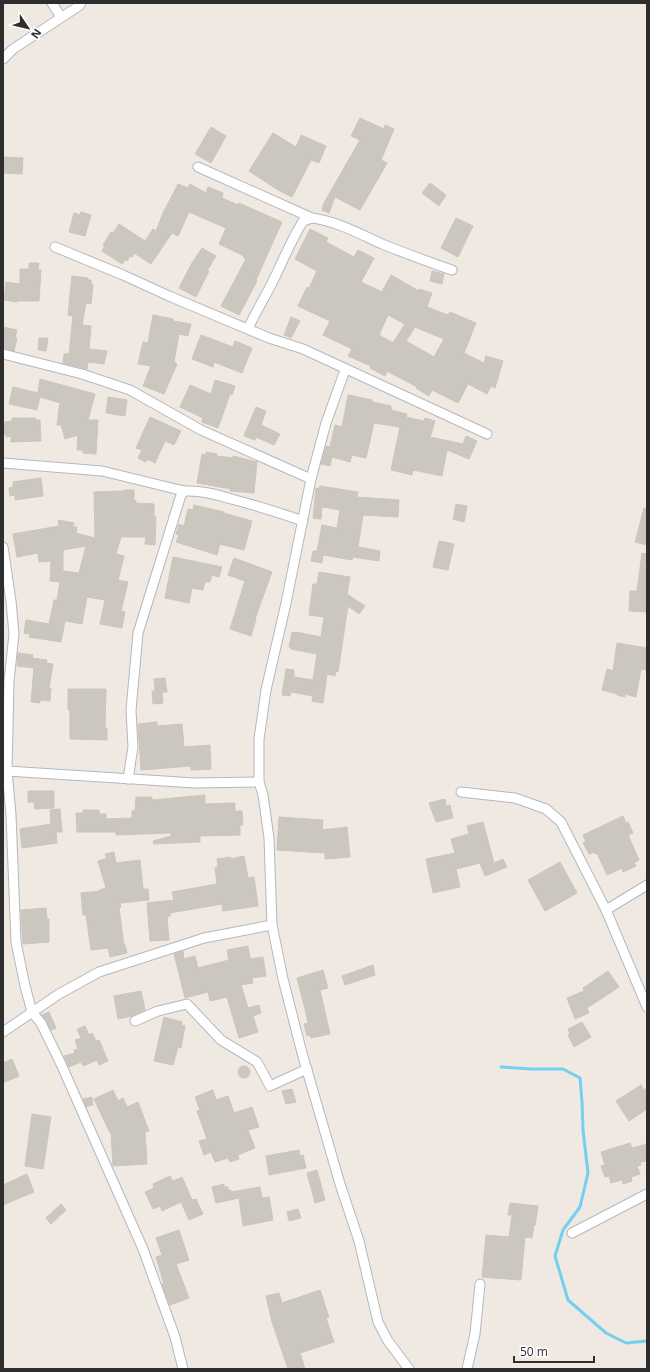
<svg xmlns="http://www.w3.org/2000/svg" width="650" height="1372" font-family="'Open Sans',sans-serif">
<style>
.lines{fill:none;stroke-linecap:round;stroke-linejoin:round}
.stream{stroke:#75cff0;stroke-width:3}
.building{fill:#cbc7bf;stroke:#cbc5ba;fill-rule:evenodd}
.minor-casing{stroke:#b4b7c1;stroke-width:11}
.minor{stroke:#fff;stroke-width:9}
</style>
<rect width="100%" height="100%" fill="#efe9e1"/>
<g class="lines">
<polyline class="stream" points="501,1067 532,1069 563,1069 580,1078 582,1102 583,1130 588,1173 580,1207 563,1230 555,1256 568,1300 606,1333 626,1343 647,1341"/>
</g>
<g class="building">
<polygon points="360,118 384,129 385,125 394,129 381,160 387,163 360,210 335,197 329,213 322,210 324,203 360,140 351,136"/>
<polygon points="211,127 226,136 211,163 195,154"/>
<polygon points="273,133 296,147 301,135 326,146 319,163 311,160 292,197 278,190 249,171"/>
<polygon points="4,157 23,158 22,174 3,173"/>
<polygon points="430,183 446,195 439,206 422,193"/>
<polygon points="178,184 188,188 190,184 206,193 208,187 223,193 222,198 238,205 239,203 282,222 256,280 257,281 239,315 221,306 246,259 243,257 244,256 219,244 226,228 189,212 178,236 172,233 151,264 134,253 132,257 130,256 127,261 125,260 122,264 102,251 105,246 103,245 111,232 113,233 119,224 145,241 153,229 156,231 163,213"/>
<polygon points="81,212 91,215 85,236 69,232 74,213 80,215"/>
<polygon points="456,218 473,226 458,257 441,248"/>
<path d="M310,229l18,9 -2,4 28,15 4,-7 16,8 -13,24 21,10 9,-17 28,16v-2l13,4 -5,14 21,8 2,-3 26,11 -12,30 20,10 2,-7 17,5 -8,27 -4,-2 -4,8 -19,-10 -10,19 -26,-13 -3,6 -13,-8 1,-1 -30,-16 -2,5 -15,-8 1,-2 -23,-10 4,-7 -29,-14 7,-14 -32,-15 9,-19 2,1 8,-17 -22,-12zM388,315l17,9 -12,19 -14,-8zM415,327l29,12 -10,18 -28,-16z"/>
<polygon points="202,248 216,256 207,271 209,271 196,297 179,288 192,263"/>
<polygon points="29,263 39,263 38,270 41,270 39,301 17,301 17,302 4,300 6,282 20,284 20,269 29,269"/>
<polygon points="432,271 444,274 442,284 430,281"/>
<polygon points="72,276 88,278 88,280 91,280 91,284 93,284 91,304 86,303 82,325 91,326 89,349 107,351 104,364 88,362 87,369 63,363 64,354 69,354 73,316 68,315"/>
<polygon points="153,315 173,319 173,321 191,324 188,336 179,334 174,362 177,364 164,394 143,386 151,366 138,364 143,342 148,343"/>
<polygon points="291,317 300,321 291,338 284,335"/>
<polygon points="3,327 17,330 15,337 17,338 14,351 3,348"/>
<polygon points="201,335 233,347 235,341 252,348 242,373 214,362 213,367 192,359"/>
<polygon points="39,338 48,338 46,351 38,350"/>
<polygon points="40,379 95,394 88,420 98,420 96,454 83,453 83,450 77,450 78,435 65,439 61,425 57,425 58,417 60,417 58,415 60,403 40,397 37,410 9,404 13,387 38,393"/>
<polygon points="215,380 235,386 232,395 230,394 218,428 202,422 203,418 180,407 190,385 211,394"/>
<polygon points="348,395 372,400 372,402 391,406 391,410 407,414 406,417 424,421 425,418 435,421 430,437 463,444 466,436 477,441 469,459 447,450 442,476 413,470 412,475 391,470 400,427 374,423 366,458 352,455 350,462 332,457 330,466 321,464 326,446 330,447 335,425 342,427"/>
<polygon points="108,397 127,400 125,416 106,413"/>
<polygon points="256,407 266,411 261,425 280,434 274,445 256,437 255,440 244,436"/>
<polygon points="150,417 181,431 174,445 165,441 155,463 147,459 146,462 138,458 142,450 136,448"/>
<polygon points="12,418 36,418 35,420 40,420 41,441 11,442 11,436 6,437 6,434 3,434 3,425 5,425 5,422 12,421"/>
<polygon points="206,452 217,454 217,456 233,458 233,456 257,462 254,493 230,491 231,489 197,483 202,454 206,455"/>
<polygon points="41,478 43,496 15,500 15,495 10,496 9,488 13,487 13,482"/>
<polygon points="320,486 358,492 357,497 399,500 398,517 363,515 358,547 380,551 379,561 353,557 352,560 323,555 322,563 311,561 313,551 317,551 322,525 337,528 340,510 322,507 321,519 313,518 316,488 319,489"/>
<path d="M124,490h10v11l2,-1v3l18,1v13h2l-1,28 -10,-1 1,-7h-25l-5,17 8,2 -6,24 10,2 -7,29 4,1 -3,16 -22,-4 5,-24 -18,-3 -5,27 -17,-3 -4,21 -32,-5 1,-3 -6,-1 2,-13 23,4 5,-24h3l3,-18 -10,-1 1,-20 -12,1 -1,-9 -21,4 -4,-23 46,-8 -1,-6 16,3 -1,4h4l-1,6 19,5 -1,-46 30,-1zM86,546l-7,27 -16,-2v-21z"/>
<polygon points="456,504 467,506 464,522 453,519"/>
<polygon points="194,505 224,512 224,513 252,521 244,550 220,544 217,555 176,542 179,535 176,534 179,524 184,526 188,509 193,510"/>
<polygon points="644,508 647,509 647,545 635,542"/>
<polygon points="439,541 454,544 448,570 433,567"/>
<polygon points="642,553 647,554 647,612 629,611 630,591 637,591"/>
<polygon points="173,557 222,567 219,577 212,575 210,582 205,582 203,590 192,588 189,603 165,598"/>
<polygon points="234,558 272,572 255,619 256,619 251,636 230,629 245,581 228,575"/>
<polygon points="319,572 350,577 347,594 365,606 359,614 348,606 338,672 336,671 335,676 327,674 323,703 312,701 313,696 291,692 290,696 282,695 286,669 294,670 294,677 313,680 317,654 291,649 291,647 289,647 292,632 296,633 296,632 321,637 324,617 309,615 313,584 317,584"/>
<polygon points="617,643 647,648 647,670 641,669 636,697 625,694 625,697 617,695 617,694 602,690 607,669 613,671"/>
<polygon points="18,653 33,655 32,658 47,660 46,663 53,664 49,688 51,688 50,701 40,700 40,703 31,702 34,668 17,666"/>
<polygon points="165,678 167,692 162,692 163,703 153,704 152,691 155,691 154,679"/>
<polygon points="68,689 106,689 105,728 107,728 107,740 70,739 70,710 68,710"/>
<polygon points="157,722 157,726 182,724 184,747 210,745 211,769 191,770 191,766 141,770 138,724"/>
<polygon points="28,791 54,791 54,808 35,809 34,802 28,802"/>
<polygon points="205,795 205,804 235,803 235,811 242,811 243,825 240,825 240,835 200,836 200,842 154,844 153,841 171,836 171,833 116,835 116,832 77,832 76,813 83,813 83,810 99,810 99,814 106,814 106,819 132,818 132,811 135,811 136,797 152,797 152,800"/>
<polygon points="445,799 446,806 450,805 453,818 436,822 429,803"/>
<polygon points="60,809 62,832 56,832 57,843 22,848 20,829 51,824 50,810"/>
<polygon points="623,816 626,823 628,822 633,833 628,835 639,860 634,863 636,866 623,872 622,868 607,875 597,853 595,854 594,852 589,854 583,843 586,841 583,835"/>
<polygon points="279,817 323,820 322,830 347,827 350,857 325,859 325,853 277,850"/>
<polygon points="483,822 494,863 503,859 507,867 485,876 480,863 456,869 460,887 433,893 426,859 455,853 451,839 469,834 467,826"/>
<polygon points="114,852 116,863 140,860 143,889 148,889 149,900 120,903 121,907 119,908 124,945 125,945 127,953 110,957 108,948 91,950 86,915 83,915 81,893 100,891 99,890 106,888 98,861 107,858 105,854"/>
<polygon points="244,856 248,878 254,877 258,906 223,911 222,904 170,913 170,916 167,917 169,940 150,941 147,903 174,900 172,892 217,884 215,868 218,867 217,859 231,857 231,859"/>
<polygon points="560,862 577,893 545,911 528,880"/>
<polygon points="46,908 47,919 49,919 49,942 23,944 21,910"/>
<polygon points="248,946 250,959 263,957 266,976 252,978 253,983 241,985 248,1008 259,1005 261,1013 253,1016 258,1032 239,1038 227,997 210,1001 208,992 185,998 174,954 183,951 184,959 195,956 198,968 229,960 227,950"/>
<polygon points="373,965 375,975 345,985 342,976"/>
<polygon points="323,970 328,988 320,990 330,1034 311,1038 310,1035 307,1036 304,1024 308,1023 305,1009 297,978"/>
<polygon points="608,971 619,987 587,1008 589,1013 575,1019 567,998 584,991 583,988"/>
<polygon points="141,991 145,1010 132,1016 118,1019 114,996"/>
<polygon points="49,1012 56,1028 51,1030 42,1015"/>
<polygon points="164,1017 182,1022 181,1025 185,1026 181,1048 178,1047 173,1065 154,1061"/>
<polygon points="582,1022 591,1037 574,1047 568,1035 570,1034 568,1029"/>
<polygon points="85,1026 89,1035 92,1033 96,1041 99,1040 108,1061 99,1065 97,1060 83,1066 81,1062 69,1067 64,1056 75,1053 74,1050 78,1049 75,1040 81,1038 77,1029"/>
<polygon points="12,1059 19,1076 3,1083 3,1063"/>
<circle cx="244" cy="1072" r="6"/>
<polygon points="641,1085 644,1090 647,1088 647,1109 629,1121 616,1101"/>
<polygon points="292,1089 296,1102 286,1104 282,1091"/>
<polygon points="113,1090 118,1101 123,1098 127,1107 138,1102 149,1131 145,1132 147,1164 113,1166 111,1133 110,1133 94,1099"/>
<polygon points="213,1090 216,1100 228,1096 234,1113 252,1107 259,1127 248,1130 255,1148 238,1155 239,1159 230,1162 228,1158 215,1162 211,1152 204,1155 199,1141 207,1139 197,1111 200,1110 195,1097"/>
<polygon points="92,1097 93,1105 86,1107 83,1099"/>
<polygon points="32,1114 51,1117 43,1169 25,1166"/>
<polygon points="630,1143 632,1148 647,1144 647,1161 640,1162 641,1165 637,1166 640,1174 631,1177 632,1181 623,1184 622,1180 611,1183 609,1176 605,1177 601,1166 605,1165 601,1152"/>
<polygon points="299,1150 300,1156 303,1155 306,1168 269,1175 266,1156"/>
<polygon points="317,1170 325,1200 315,1203 307,1173"/>
<polygon points="27,1174 34,1192 3,1205 3,1185"/>
<polygon points="170,1176 173,1181 182,1177 192,1200 196,1199 203,1214 189,1220 181,1202 162,1211 160,1206 153,1209 145,1192 154,1188 153,1184"/>
<polygon points="224,1184 224,1187 228,1187 228,1190 231,1190 231,1192 260,1187 262,1198 269,1197 273,1220 243,1226 239,1198 216,1203 212,1187"/>
<polygon points="510,1203 538,1206 535,1225 534,1225 532,1238 525,1237 521,1280 482,1277 486,1235 509,1237 512,1215 508,1215"/>
<polygon points="61,1204 66,1210 51,1224 46,1218"/>
<polygon points="298,1209 301,1218 289,1221 287,1212"/>
<polygon points="179,1230 189,1260 176,1264 189,1298 170,1305 162,1284 164,1284 156,1257 162,1255 156,1238"/>
<polygon points="320,1290 329,1317 326,1318 334,1342 300,1353 305,1369 288,1369 272,1322 266,1296 279,1293 282,1303"/>
</g>
<g class="lines">
<defs>
<g id="minor">
<polyline points="52,3 61,17"/>
<polyline points="3,59 13,49 79,6 81,3"/>
<path d="M198,167l114,51c24,3 48,16 70,26 23,9 46,18 70,26"/>
<polyline points="55,247 123,275 169,296 269,338 303,349 487,434"/>
<path d="M248,329c8,-18 19,-35 27,-52 9,-19 17,-38 28,-56l9,-3"/>
<polyline points="3,354 82,374 130,390 201,430 311,479"/>
<polyline points="345,370 326,423 311,479 286,603 266,690 259,739 259,782 263,795 269,838 272,925 283,979 302,1053 340,1184 359,1241 378,1322 388,1341 409,1369"/>
<path d="M3,463l99,8 82,20c17,-1 34,4 51,9 23,6 45,13 68,21"/>
<polyline points="3,547 11,601 14,634 9,681 7,771 11,815 16,942 25,986 32,1012 41,1023 61,1064 143,1249 175,1337 183,1369"/>
<polyline points="7,771 195,783 259,782"/>
<polyline points="128,779 133,747 131,710 138,633 181,495 184,491"/>
<polyline points="461,792 515,798 546,809 561,822 606,910 647,1007"/>
<polyline points="606,910 647,885"/>
<polyline points="135,1021 158,1011 187,1004 221,1040 257,1062 270,1086 307,1069"/>
<polyline points="3,1032 59,994 99,972 204,938 272,925"/>
<polyline points="572,1233 647,1194"/>
<polyline points="467,1369 475,1334 480,1284"/>
</g>
</defs>
<use href="#minor" class="minor-casing"/>
<use href="#minor" class="minor"/>
</g>
<rect width="650" height="1372" fill="none" stroke="#2e2e2e" stroke-width="8"/>
<g transform="translate(28 28) rotate(125)" stroke="#ffffff" stroke-width="3" paint-order="stroke">
<path d="M0-3L7 15L0 10L-7 15Z" fill="#2e2e2e"/>
<text y="-6" font-size="11" font-weight="bold" text-anchor="middle" fill="#2e2e2e">N</text>
</g>
<path d="M514 1356v6h80v-6" fill="none" stroke="#2e2e2e" stroke-width="2"/>
<text x="520" y="1356" font-size="12" fill="#2e2e2e" stroke="#ffffff" stroke-width="3" paint-order="stroke">50 m</text>
</svg>
